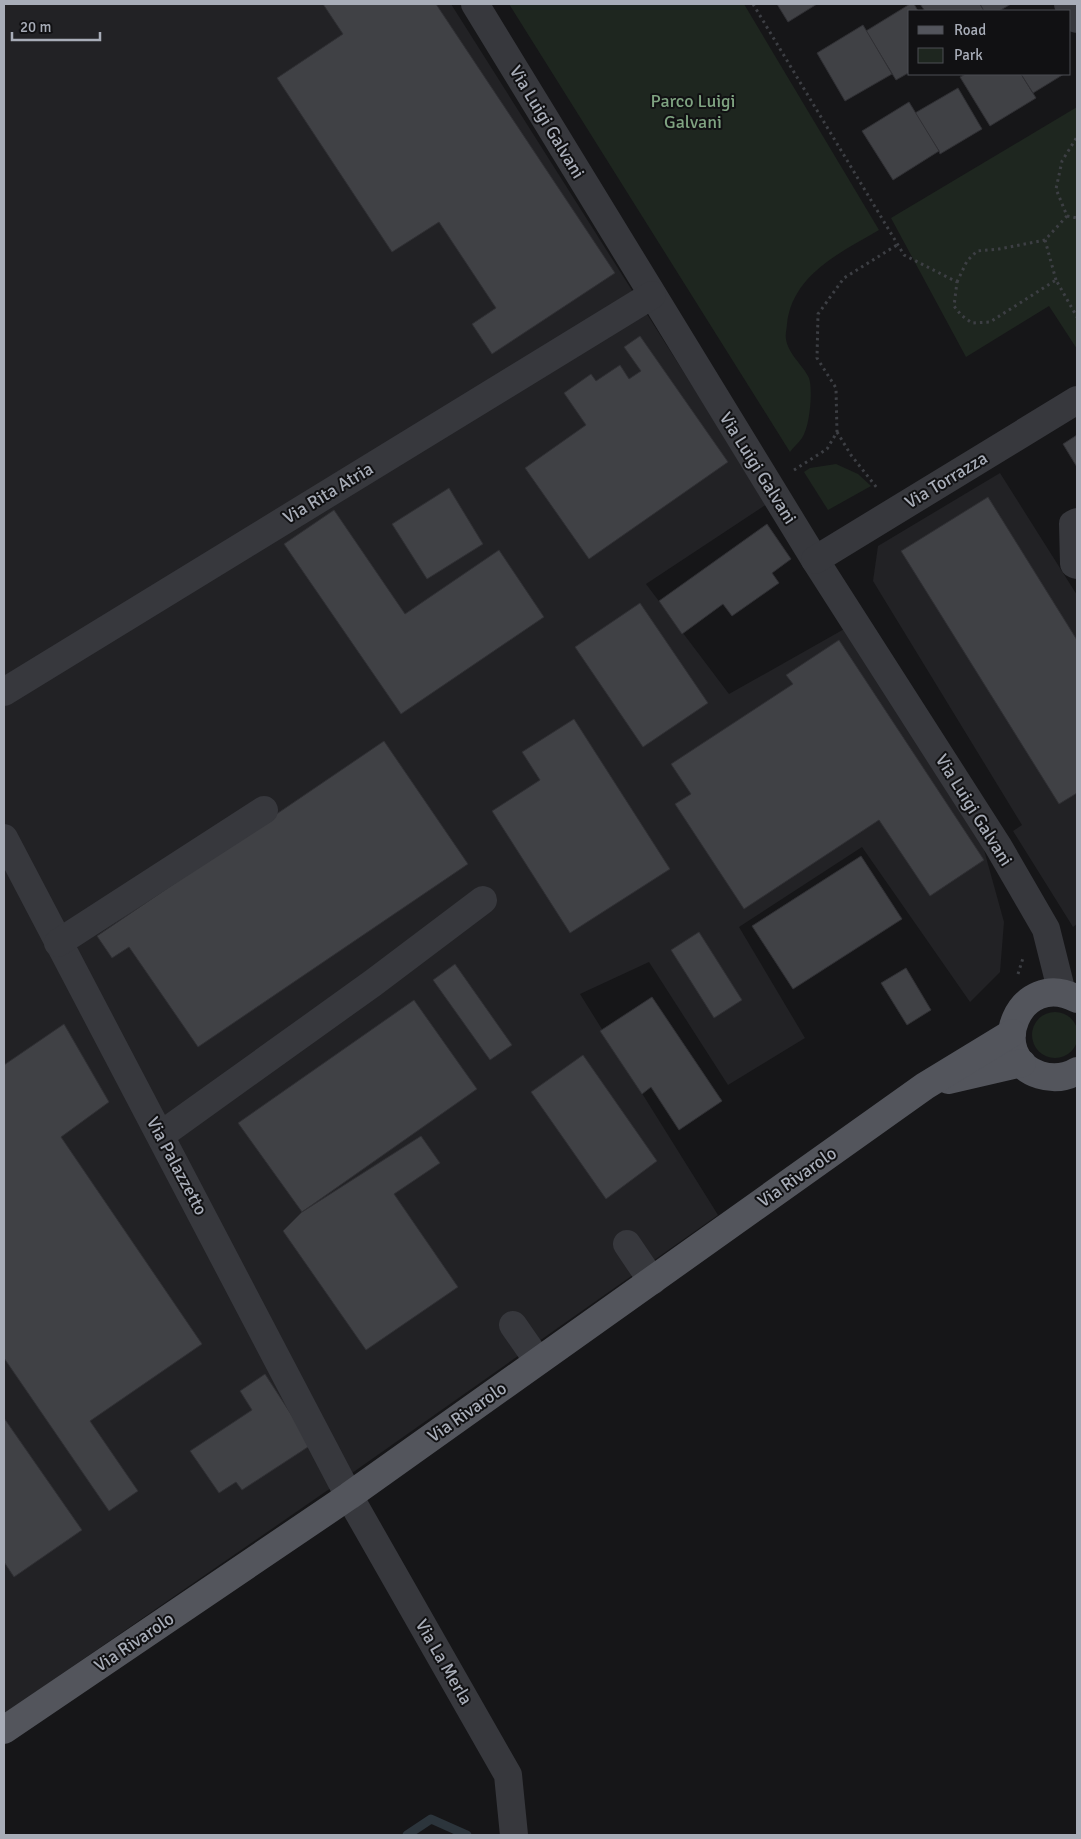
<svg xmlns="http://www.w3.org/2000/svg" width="1081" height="1839" font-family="Signika,sans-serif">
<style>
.built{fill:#222225}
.green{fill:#1e261f}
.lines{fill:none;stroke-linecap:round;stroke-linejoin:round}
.stream{stroke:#2c353c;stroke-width:9}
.building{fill:#404145;stroke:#303034}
.path{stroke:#3d3f44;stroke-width:3;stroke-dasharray:2.5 4;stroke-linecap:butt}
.minor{stroke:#37383d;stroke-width:28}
.major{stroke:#53555c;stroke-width:28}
.labels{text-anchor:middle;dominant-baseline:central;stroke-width:4;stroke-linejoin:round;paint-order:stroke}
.park-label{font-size:18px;fill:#7fa381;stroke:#111113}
.street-label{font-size:18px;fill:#a8adb8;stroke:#111113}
</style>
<rect width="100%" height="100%" fill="#161618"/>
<g class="built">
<polygon points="4,4 451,4 767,504 646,584 729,694 846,628 981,839 1004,922 1000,972 970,1002 862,847 739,927 805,1038 728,1085 649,962 580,994 718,1215 328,1490 4,1714"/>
<polygon points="1000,473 1077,595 1077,924 1073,927 1013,831 1022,825 873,581 878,546"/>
</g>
<g class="green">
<path d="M509,4h235l135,226c-38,22 -87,45 -92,94 0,4 -2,10 -1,15 2,15 17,26 23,39 4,12 1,49 -7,60 -3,5 -9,9 -12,14z"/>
<polygon points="1077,107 1077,349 1049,306 966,357 891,218"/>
<polygon points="836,464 858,474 871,486 828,510 804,472 810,468"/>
<circle cx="1055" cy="1035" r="23"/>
</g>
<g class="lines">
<polyline class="stream" points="407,1835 431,1819 467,1835"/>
</g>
<g class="building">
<polygon points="323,4 436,4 615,273 492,354 472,324 496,308 439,222 392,252 277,78 343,34"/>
<polygon points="777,4 817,4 788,22"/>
<polygon points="910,4 914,4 918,11 910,11 910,72 896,80 866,31"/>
<polygon points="920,4 980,4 984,11 925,11"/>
<polygon points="980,4 1011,4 999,11 984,11"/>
<polygon points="863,25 892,74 845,101 817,53"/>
<polygon points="966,74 1021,74 1036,98 990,126 960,77"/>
<polygon points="1021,74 1064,74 1033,93"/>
<polygon points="958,88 982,129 940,154 939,151 915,113"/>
<polygon points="909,102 939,151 893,180 862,131"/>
<polygon points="640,336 728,462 589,559 525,468 586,425 564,393 591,374 596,381 620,365 629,379 641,371 624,347"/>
<polygon points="1077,435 1077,467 1063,444"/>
<polygon points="449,488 483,544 427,579 392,524"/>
<polygon points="988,497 1077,640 1077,793 1059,804 901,551"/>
<polygon points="334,510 405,614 499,550 544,617 401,714 284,544"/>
<polygon points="767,524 791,559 772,573 779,583 732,616 723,604 682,634 659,601"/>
<polygon points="640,603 708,703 643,747 575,647"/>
<polygon points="839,640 984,860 930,896 879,820 744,909 675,804 691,794 671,764 793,684 786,675"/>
<polygon points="574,719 670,869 570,933 492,811 540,780 522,752"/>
<polygon points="384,741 468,864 198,1047 129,947 112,958 97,936"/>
<polygon points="861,856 902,919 793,989 752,926"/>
<polygon points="699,932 742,1000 714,1018 671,950"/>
<polygon points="455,964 512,1045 490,1060 433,980"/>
<polygon points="906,968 931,1010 907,1025 881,983"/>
<polygon points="652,997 722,1101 679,1130 651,1087 642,1094 600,1031"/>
<polygon points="414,1000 477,1089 302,1212 238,1123"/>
<polygon points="64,1024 109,1102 61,1137 202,1344 90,1421 138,1491 109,1511 4,1358 4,1065"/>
<polygon points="583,1055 657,1161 606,1199 531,1092"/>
<polygon points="421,1136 440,1163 394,1194 458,1287 366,1350 283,1231 302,1212"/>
<polygon points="265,1374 311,1445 242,1490 236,1482 219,1493 190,1451 252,1410 240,1391"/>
<polygon points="4,1418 82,1530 14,1577 4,1562"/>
</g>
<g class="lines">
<g class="path">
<polyline points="753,4 904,255 957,282 954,306 961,315 972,323 990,322 1056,280 1077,317"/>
<polyline points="1067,216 1077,218"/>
<polyline points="1045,240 1056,280"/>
<polyline points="957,282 967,261 977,251 999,249 1045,240 1067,216 1056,189 1062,161 1077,137"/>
<polyline points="837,432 851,455 877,488"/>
<polyline points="794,470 827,449 837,432 836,388 817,358 818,314 844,278 897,245"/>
<polyline points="1018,974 1023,958"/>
</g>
<g class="minor">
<polyline points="475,4 815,560 998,846 1046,929 1062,993"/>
<polyline points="1068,4 1077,19"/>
<polyline points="1077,522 1073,524 1074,564 1077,565"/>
<polyline points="815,560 1077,400"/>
<polyline points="4,692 652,295"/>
<polyline points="4,838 349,1496 508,1775 514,1835"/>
<polyline points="58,943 264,810"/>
<polyline points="161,1135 373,983 483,900"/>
<polyline points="627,1244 652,1281"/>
<polyline points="513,1325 538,1361"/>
</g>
<g class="major">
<path d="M1077,999c-58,-31 -93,58 -37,76 13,4 25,3 37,-4"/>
<polyline points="948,1080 1022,1063"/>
<polyline points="4,1730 349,1496 925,1086 1012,1033"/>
</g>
</g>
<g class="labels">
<g class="park-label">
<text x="693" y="101">Parco Luigi<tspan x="693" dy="21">Galvani</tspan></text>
</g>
<g class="street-label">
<text transform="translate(547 122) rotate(59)">Via Luigi Galvani</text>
<text transform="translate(758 468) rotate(58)">Via Luigi Galvani</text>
<text transform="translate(946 480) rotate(-31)">Via Torrazza</text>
<text transform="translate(328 493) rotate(-31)">Via Rita Atria</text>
<text transform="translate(974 810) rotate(58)">Via Luigi Galvani</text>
<text transform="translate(177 1166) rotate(62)">Via Palazzetto</text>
<text transform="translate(797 1177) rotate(-35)">Via Rivarolo</text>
<text transform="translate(467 1412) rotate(-35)">Via Rivarolo</text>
<text transform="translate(134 1642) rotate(-34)">Via Rivarolo</text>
<text transform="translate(444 1662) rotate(60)">Via La Merla</text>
</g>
</g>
<rect width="1081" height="1839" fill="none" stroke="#a8adb8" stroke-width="10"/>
<rect x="908" y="10" width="162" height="65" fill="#111113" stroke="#4d4f55"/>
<rect x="918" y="26" width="25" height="8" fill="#53555c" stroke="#4d4f55"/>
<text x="954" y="35" font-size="15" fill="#a8adb8">Road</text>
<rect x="918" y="48" width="25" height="15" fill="#1e261f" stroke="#4d4f55"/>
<text x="954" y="60" font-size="15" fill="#a8adb8">Park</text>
<path d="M12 32v8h88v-8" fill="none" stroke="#a8adb8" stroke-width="2.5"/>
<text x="20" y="32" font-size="15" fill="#a8adb8" stroke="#111113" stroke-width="4" paint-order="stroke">20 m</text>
</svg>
